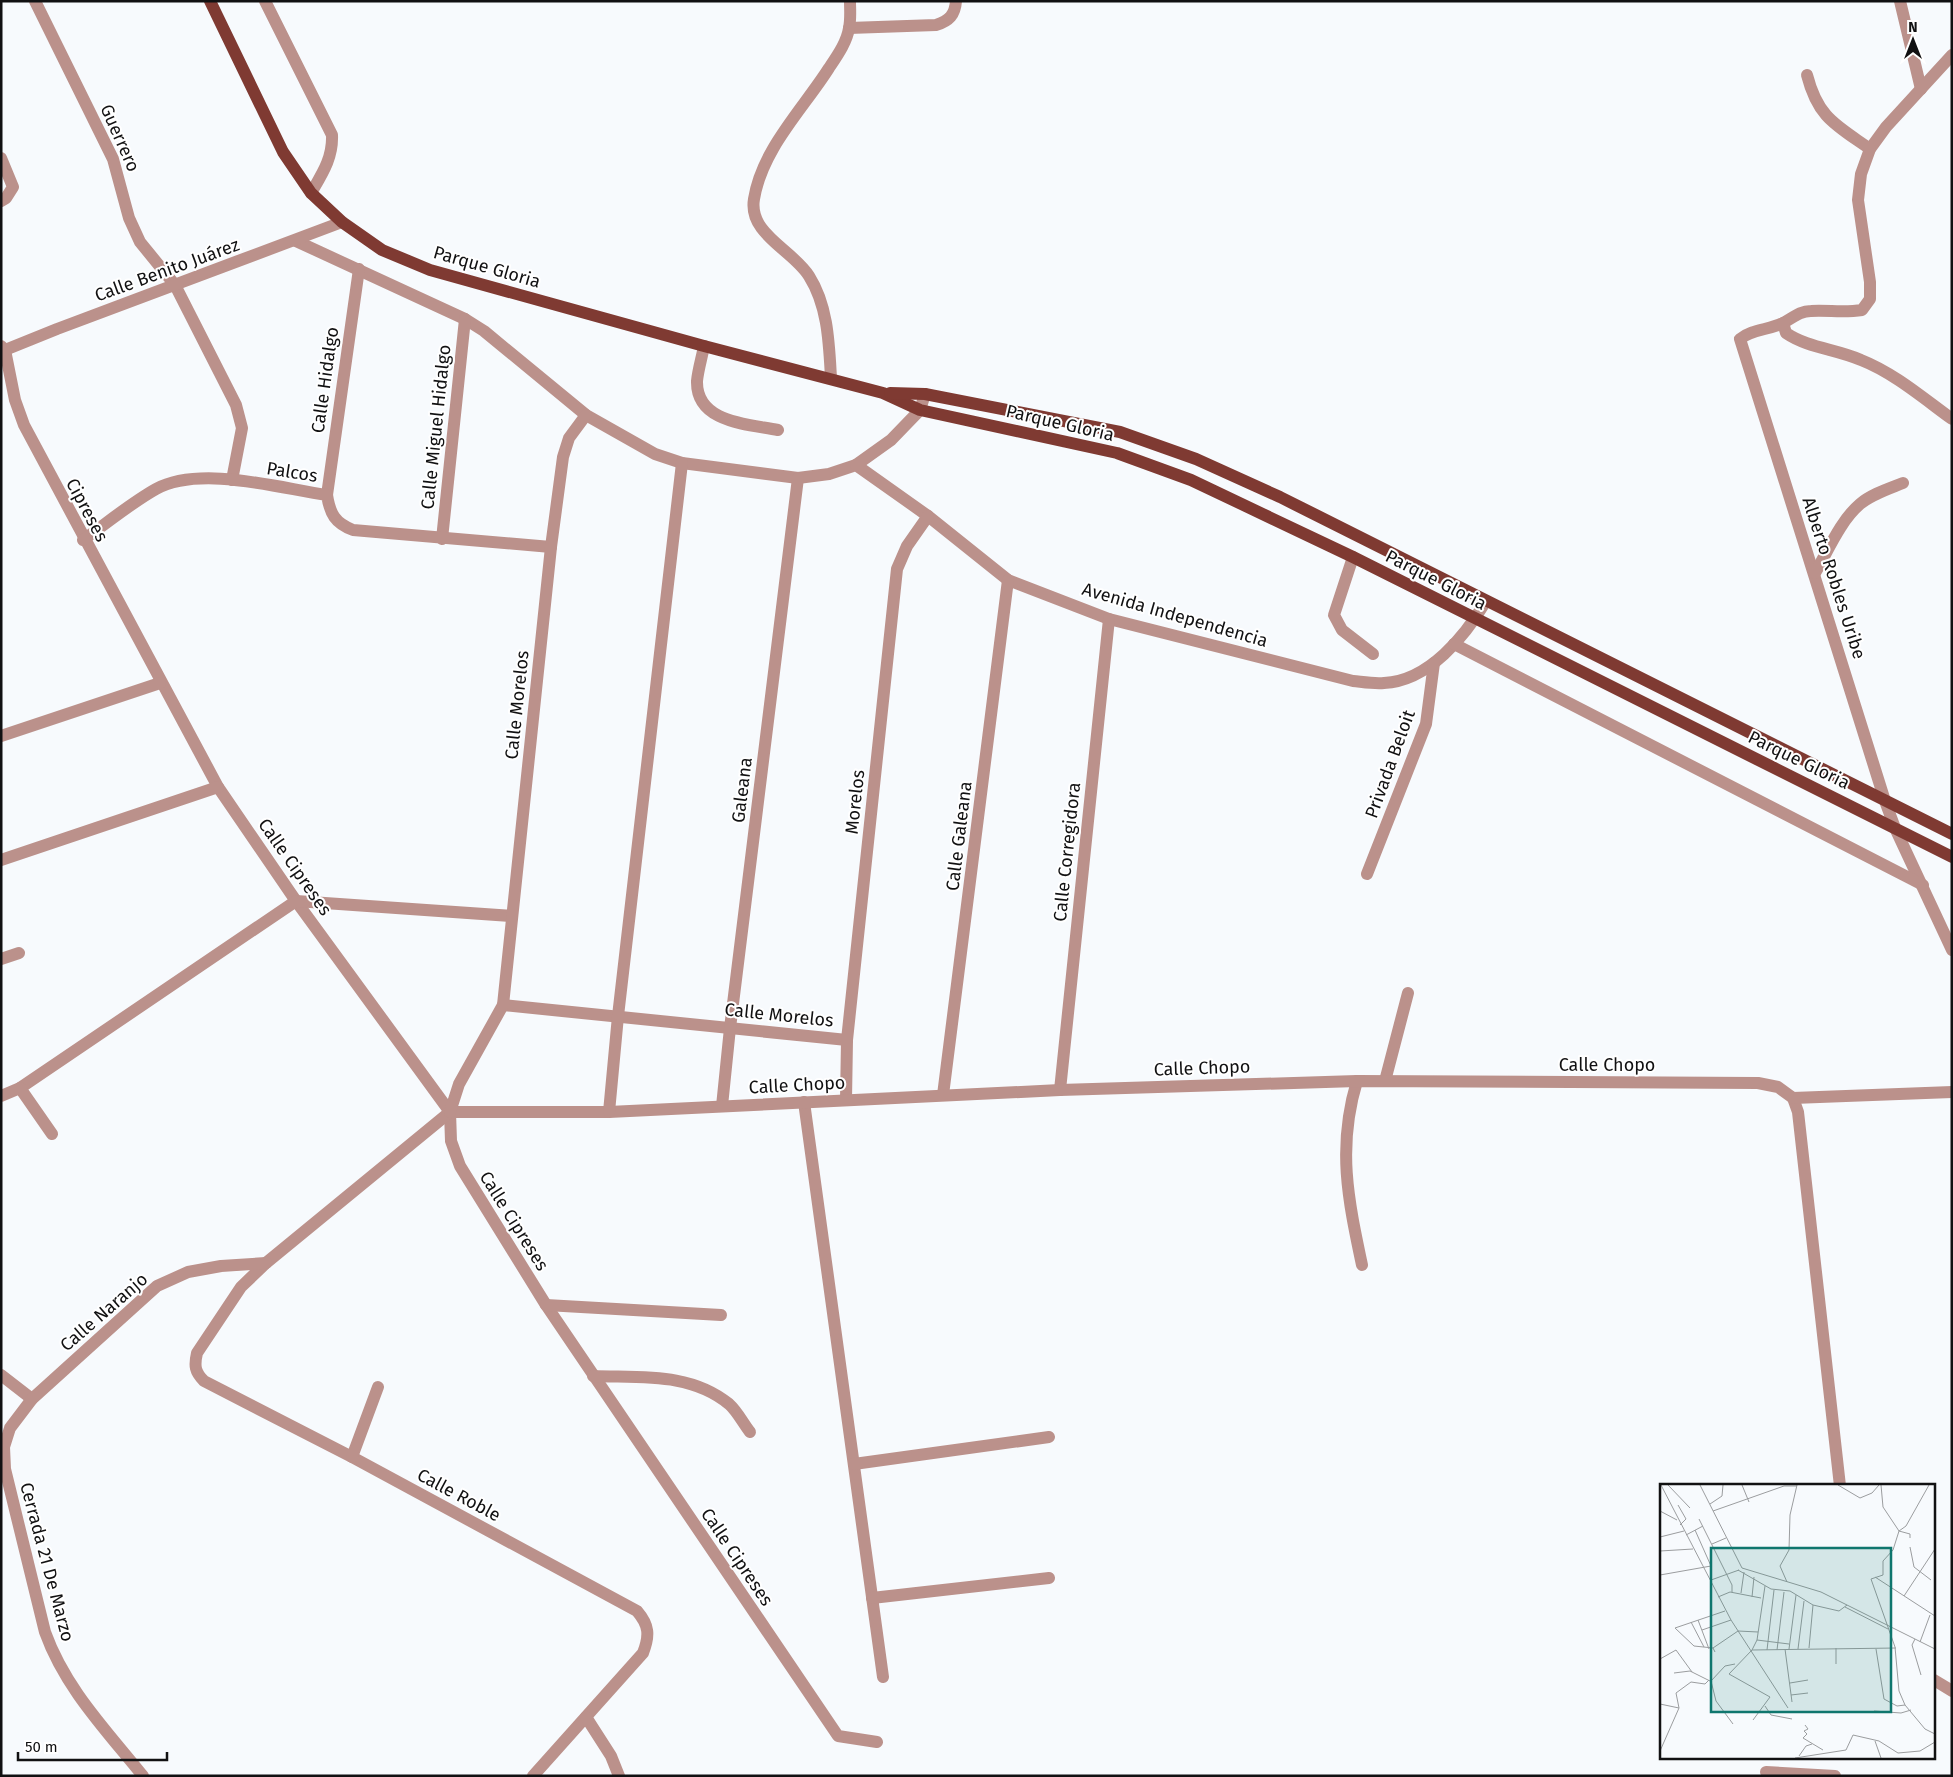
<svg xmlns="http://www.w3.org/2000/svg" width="1953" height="1777" font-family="'Fira Sans',sans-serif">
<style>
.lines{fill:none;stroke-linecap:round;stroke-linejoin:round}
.minor{stroke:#bb918b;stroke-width:12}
.major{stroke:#7f3a32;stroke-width:12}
.labels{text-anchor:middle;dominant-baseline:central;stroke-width:4;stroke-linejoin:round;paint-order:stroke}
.street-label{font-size:18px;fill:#111112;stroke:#fff}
.inset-road{fill:none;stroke:#9b9d9f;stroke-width:1}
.view{fill:#0f766e;fill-opacity:0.15;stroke:#0f766e;stroke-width:2.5}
.inset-edge{fill:none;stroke:#111112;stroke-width:2.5}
</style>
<rect width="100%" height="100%" fill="#f7fafd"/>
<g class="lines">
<g class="minor">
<polyline points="35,1 113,159 129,218 140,242 175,285 236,405 242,428 232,480"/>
<path d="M265,1l67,134c1,23 -10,39 -21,58"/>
<polyline points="1900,1 1921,89"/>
<path d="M849,28l87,-3c13,-4 19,-10 20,-24"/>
<path d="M1952,55l-66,72 -16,22 -9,25 -3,26 12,82v17l-8,11c-18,3 -33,0 -51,1 -12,0 -18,7 -28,12 -14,7 -31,6 -43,16l145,462 10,27 57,122"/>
<path d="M1807,75c11,43 29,50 63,74"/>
<polyline points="1,158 13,187 6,198 1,201"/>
<path d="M296,241l169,78 19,12 102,84 69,39 27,9 116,15 31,-4 27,-9 72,51 80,64 101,39 244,62c10,1 21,3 31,2 45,-2 81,-47 102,-82"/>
<path d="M1783,323l3,10c22,15 50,16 75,27 33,13 62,38 91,59"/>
<polyline points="1,346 5,350 15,400 24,425 218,787 296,901 450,1112 451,1141 460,1166 546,1305 838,1736 877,1742"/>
<path d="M704,346c-2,11 -6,24 -7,35 -1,42 51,43 81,49"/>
<polyline points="5,350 57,329 342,222"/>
<path d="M831,378c-2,-35 -3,-72 -22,-102 -16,-26 -61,-42 -55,-77 8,-50 49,-90 75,-131 8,-12 18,-26 20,-40 2,-9 1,-18 1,-27"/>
<polyline points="856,465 891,440 920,410 925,394"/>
<polyline points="327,495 359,269"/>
<polyline points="442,539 465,319"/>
<path d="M83,540c24,-17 48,-37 73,-51 45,-24 122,-1 171,6 3,19 8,28 26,35l198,17"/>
<polyline points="1353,557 1334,615 1342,630 1373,654"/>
<path d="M1815,573c13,-22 25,-52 45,-69 12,-10 28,-15 43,-21"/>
<polyline points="1454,644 1923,885"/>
<polyline points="1,736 160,683"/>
<polyline points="1,860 218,787"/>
<polyline points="1367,874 1426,724 1434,663"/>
<polyline points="1,959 19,953"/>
<polyline points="503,1005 847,1040"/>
<path d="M1357,1081c-20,66 -9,118 5,184"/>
<polyline points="1385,1081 1408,993"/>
<polyline points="20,1088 296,901 512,916"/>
<polyline points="1060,1090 1109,619"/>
<polyline points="943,1095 1008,580"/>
<polyline points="1,1096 20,1088 52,1134"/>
<polyline points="1793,1098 1798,1112 1840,1486"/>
<polyline points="846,1100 847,1040 897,569 907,546 928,516"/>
<polyline points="804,1102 883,1677"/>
<polyline points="722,1106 730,1028 798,478"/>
<polyline points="450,1112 609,1112 1060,1090 1357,1081 1758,1083 1778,1087 1793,1098 1952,1092"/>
<path d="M450,1112l-184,151 -25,24 -44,66c-3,13 -2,19 7,28l148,76 285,154c12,14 13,24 6,42l-110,123"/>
<polyline points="450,1112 459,1084 503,1005 551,547 563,457 569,438 586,415"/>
<polyline points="609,1112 618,1016 682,463"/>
<polyline points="546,1305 721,1315"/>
<polyline points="1,1375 32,1399"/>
<path d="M593,1376c47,2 97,-4 136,28 8,7 14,19 21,28"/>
<polyline points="352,1457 378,1387"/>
<polyline points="854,1464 1049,1437"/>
<polyline points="872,1598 1049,1578"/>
<polyline points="1934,1680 1952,1691"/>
<polyline points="586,1717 611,1756 619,1776"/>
<polyline points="1766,1772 1835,1776"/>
<path d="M143,1776c-37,-46 -78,-88 -98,-144l-40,-163 -1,-22 6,-19 22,-29 125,-113 31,-14 33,-6 45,-3"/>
</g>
<g class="major">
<polyline points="210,1 283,152 311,193 342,222 382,250 430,270 704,346 883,393 920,410 1117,453 1191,480 1353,557 1952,857"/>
<polyline points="890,393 925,394 1120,432 1196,459 1280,497 1952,834"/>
</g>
</g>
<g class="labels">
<g class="street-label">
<text transform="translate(120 138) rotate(66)">Guerrero</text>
<text transform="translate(487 267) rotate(16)">Parque Gloria</text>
<text transform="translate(167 270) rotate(-20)">Calle Benito Juárez</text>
<text transform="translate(325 380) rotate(-82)">Calle Hidalgo</text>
<text transform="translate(1060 423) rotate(13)">Parque Gloria</text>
<text transform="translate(436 427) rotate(-84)">Calle Miguel Hidalgo</text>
<text transform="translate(292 472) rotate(9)">Palcos</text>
<text transform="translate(87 510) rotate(62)">Cipreses</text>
<text transform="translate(1834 578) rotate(72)">Alberto Robles Uribe</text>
<text transform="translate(1436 580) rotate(27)">Parque Gloria</text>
<text transform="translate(1175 615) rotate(16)">Avenida Independencia</text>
<text transform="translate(517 705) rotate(-84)">Calle Morelos</text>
<text transform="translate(1799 760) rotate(26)">Parque Gloria</text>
<text transform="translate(1390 764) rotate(-70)">Privada Beloit</text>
<text transform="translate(742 790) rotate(-83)">Galeana</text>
<text transform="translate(855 802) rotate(-84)">Morelos</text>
<text transform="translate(959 836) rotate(-83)">Calle Galeana</text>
<text transform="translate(1067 852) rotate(-84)">Calle Corregidora</text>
<text transform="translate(295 867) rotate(55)">Calle Cipreses</text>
<text transform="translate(779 1015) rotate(6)">Calle Morelos</text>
<text x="1607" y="1065">Calle Chopo</text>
<text transform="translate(1202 1068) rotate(-2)">Calle Chopo</text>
<text transform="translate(797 1085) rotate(-3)">Calle Chopo</text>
<text transform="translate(514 1221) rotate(58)">Calle Cipreses</text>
<text transform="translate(104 1312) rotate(-41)">Calle Naranjo</text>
<text transform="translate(459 1495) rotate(28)">Calle Roble</text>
<text transform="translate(737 1557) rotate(56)">Calle Cipreses</text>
<text transform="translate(47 1562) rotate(75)">Cerrada 21 De Marzo</text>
</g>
</g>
<g transform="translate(1660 1484)">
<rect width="275" height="275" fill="#f7fafd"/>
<path class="inset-road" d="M1,1l70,135 57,88M8,1l22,23M40,1l42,83 79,24 114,57M82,1l7,17M178,1l22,13 12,-5 7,-8M221,1l2,22 16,24M269,1l-23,41 -7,5 -6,19 -10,11v14l-12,4 24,68 4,44 6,14 20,24 10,5M50,20l12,-8 1,-11M18,21l8,14 -6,6M0,27l17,9M53,27l71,-25h13M39,35l33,66v7M239,47l11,3v4M26,51l17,-9M0,53l24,-6M52,60l14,-6M250,63l4,20 17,13M0,67l33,-2M78,86l33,19 19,2 23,14 26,6 8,-6M0,91l51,-9 -16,-36M215,93l60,39M51,96l28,-10M127,98l-7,-16 9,-16 1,-35 7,-30M81,109l3,-21M244,112l31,-47M58,113l12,-5 31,6M92,113l2,-20M185,123l43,22M38,136l11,29M31,138l13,25M42,146l29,-10M255,155l-3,6 9,30M97,156l32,4M260,158l10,-27M53,164l25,-17 20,1M149,164l4,-43M176,164v16M125,165l7,53M129,165l7,-54M138,165l6,-48M216,165l8,50 13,7 8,-1M92,166l144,-2M107,166l7,-60M117,166l7,-58M55,168l-2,-4 -19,-2 -19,-18 50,-17M0,175l16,-9 16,22M14,189l16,-2 20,10M51,197l5,20 17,23M51,197l14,-15 10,-2M130,199l18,-3M131,211l17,-2M0,220l19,4M105,222l6,9 21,4M214,227l27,2 10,-3M93,236l17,-23 -41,-23 23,-24 5,-10 8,-54M143,254l20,12M143,254l4,-4 -3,-3 4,-2 -3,-4M215,257l6,17M0,267l19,-43 -3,-15 15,-11 14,2 4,-4M139,272l7,-10 6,-2M135,274l51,-8 7,-15 26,6 19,12 22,-2 15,-9"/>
<path class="view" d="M51,64h180v164h-180z"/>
<rect width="275" height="275" class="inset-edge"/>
</g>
<rect width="1953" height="1777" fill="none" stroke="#111112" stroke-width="5"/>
<g transform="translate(1913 40)" stroke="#ffffff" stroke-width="4" paint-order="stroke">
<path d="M0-4L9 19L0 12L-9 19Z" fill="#111112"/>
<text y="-8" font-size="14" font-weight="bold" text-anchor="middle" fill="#111112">N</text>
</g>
<path d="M18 1752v8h149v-8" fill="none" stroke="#111112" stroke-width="2.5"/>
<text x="25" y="1752" font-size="15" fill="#111112" stroke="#ffffff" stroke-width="4" paint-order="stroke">50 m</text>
</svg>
